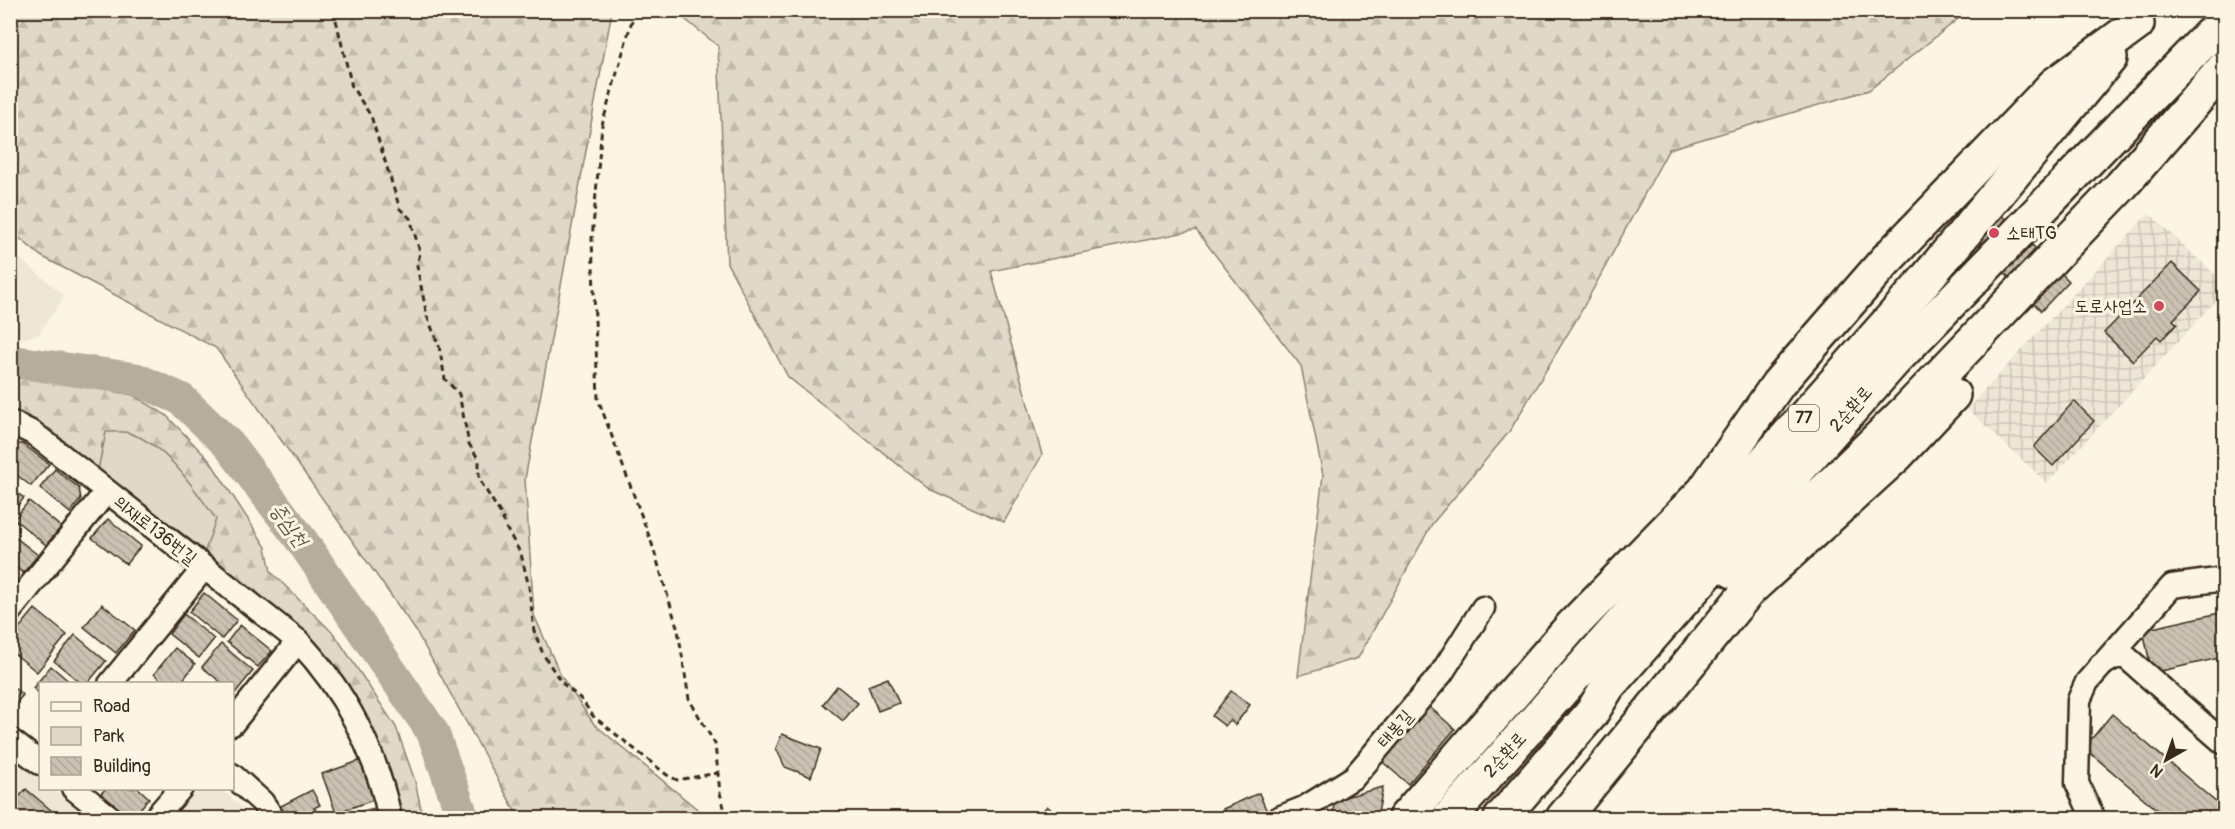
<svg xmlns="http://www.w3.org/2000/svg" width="2235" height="829" font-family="Pangolin,'Poor Story',sans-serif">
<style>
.built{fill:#eee6d6}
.industrial{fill:url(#industrial-grid)}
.forest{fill:url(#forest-firs);stroke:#8e8173;stroke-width:1.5}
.green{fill:#e0d8c8;stroke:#8e8173;stroke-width:1.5}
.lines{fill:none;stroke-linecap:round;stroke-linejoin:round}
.river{stroke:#b7ad9e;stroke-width:33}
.building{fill:url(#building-back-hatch);stroke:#3b2a1e;stroke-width:1.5}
.minor-casing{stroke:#3b2a1e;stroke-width:27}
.highway-casing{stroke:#3b2a1e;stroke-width:38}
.path{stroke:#3b2a1e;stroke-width:3;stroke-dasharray:6 4.5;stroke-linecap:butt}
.minor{stroke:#fcf5e5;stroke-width:22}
.highway{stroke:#fcf5e5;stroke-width:33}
.poi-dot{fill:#d1495b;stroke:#fcf5e5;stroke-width:2}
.labels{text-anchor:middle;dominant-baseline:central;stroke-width:6;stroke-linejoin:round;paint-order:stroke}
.shield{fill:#fcf5e5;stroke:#75675a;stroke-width:1.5}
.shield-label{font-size:16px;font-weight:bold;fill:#3b2a1e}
.poi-label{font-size:18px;fill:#3b2a1e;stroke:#fcf5e5;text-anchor:start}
.street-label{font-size:18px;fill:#3b2a1e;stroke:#fcf5e5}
.water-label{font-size:20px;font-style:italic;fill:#605144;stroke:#fcf5e5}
</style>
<defs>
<pattern id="industrial-grid" width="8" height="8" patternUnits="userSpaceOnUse" patternTransform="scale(1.5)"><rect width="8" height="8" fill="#eee6d6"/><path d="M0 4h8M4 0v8" fill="none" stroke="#cdc5b7"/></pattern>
<pattern id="forest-firs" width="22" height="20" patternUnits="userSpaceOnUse" patternTransform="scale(1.5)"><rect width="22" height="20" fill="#e0d8c8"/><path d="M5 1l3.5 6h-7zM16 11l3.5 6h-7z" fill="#c1baab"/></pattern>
<pattern id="building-back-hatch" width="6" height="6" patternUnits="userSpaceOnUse" patternTransform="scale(1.5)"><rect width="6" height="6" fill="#ccc2b3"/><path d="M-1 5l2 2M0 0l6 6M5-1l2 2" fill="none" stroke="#b0a79a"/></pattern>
</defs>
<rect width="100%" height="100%" fill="#fcf5e5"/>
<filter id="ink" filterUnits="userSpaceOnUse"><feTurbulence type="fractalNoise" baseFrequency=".0167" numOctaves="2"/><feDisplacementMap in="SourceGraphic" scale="12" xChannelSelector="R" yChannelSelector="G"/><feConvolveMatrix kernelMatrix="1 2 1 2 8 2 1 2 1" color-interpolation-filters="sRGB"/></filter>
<g filter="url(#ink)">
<g class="built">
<polygon points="11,251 65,296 38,335 11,341"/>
<polygon points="10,756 40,780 40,788 52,789 90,818 11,818"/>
<polygon points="195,788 222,789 253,818 170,818"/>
</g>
<polygon class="industrial" points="2149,213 2224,283 2224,292 2047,483 1967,409"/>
<g class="forest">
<polygon points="10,11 612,11 525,479 534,615 561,676 594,724 708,818 519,818 416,631 216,348 41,256 11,231"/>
<polygon points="675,11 1968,11 1869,90 1669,149 1578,317 1509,432 1432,524 1358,658 1298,676 1323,475 1301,366 1196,230 991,271 1042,455 1004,522 929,489 788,377 727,263 718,46"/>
<polygon points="11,372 133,395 166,415 210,461 266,547 271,572 335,635 396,727 415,781 423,818 401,818 393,783 371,730 316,645 205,551 126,491 102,444 101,463 98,470 50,429 11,415"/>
</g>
<path class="green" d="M106,432c7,0 16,-1 23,1 39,12 64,55 87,86l-11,32 -107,-81z"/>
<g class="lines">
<polyline class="river" points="10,361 136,379 181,399 229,445 302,541 433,733 463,818"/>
</g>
<g class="building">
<polygon points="1961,159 2004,218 2069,281 2041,311 1982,249 1932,186"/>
<polygon points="2172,263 2201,291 2173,320 2177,324 2161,340 2157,336 2133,361 2104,333"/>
<polygon points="2074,401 2094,421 2053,466 2034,447"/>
<polygon points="10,444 23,444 49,464 31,486 10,470"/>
<polygon points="55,469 79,488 81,499 70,513 40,488"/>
<polygon points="10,488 24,498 10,515"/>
<polygon points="29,501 61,527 46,545 14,519"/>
<polygon points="108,519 141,546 126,564 92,538"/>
<polygon points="10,533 38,555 23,573 10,563"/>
<polygon points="204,593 237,620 222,639 189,612"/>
<polygon points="102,604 135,630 116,653 84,627"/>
<polygon points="35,609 67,635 37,672 10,650 10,639"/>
<polygon points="2224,612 2224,657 2152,673 2143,630"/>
<polygon points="184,614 214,639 199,658 169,634"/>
<polygon points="240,625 272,651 258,667 227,642"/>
<polygon points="75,635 106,661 87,684 82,684 54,661"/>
<polygon points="221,644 253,671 235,693 232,684 223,684 202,667"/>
<polygon points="175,648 195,664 180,684 165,684 154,674"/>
<polygon points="51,666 72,684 40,684 40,694 33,688"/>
<polygon points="888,678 899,703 878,711 868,686"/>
<polygon points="10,685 23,695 10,710"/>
<polygon points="837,686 858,703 843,721 823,704"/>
<polygon points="1231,691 1250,705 1235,725 1230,720 1225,726 1212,716"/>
<polygon points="1425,703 1455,729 1408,784 1378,758"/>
<polygon points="2112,714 2224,809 2224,818 2167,818 2084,748"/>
<polygon points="782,734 821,749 811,777 785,767 776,748"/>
<polygon points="362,760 376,799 336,813 322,774"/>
<polygon points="10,774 18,780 10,789"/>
<polygon points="1383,787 1377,818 1333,818 1334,800"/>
<polygon points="106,788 138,788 149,798 136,814 125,815 100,795"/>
<polygon points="26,789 52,811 46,818 10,817 10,807"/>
<polygon points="312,790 320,805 314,808 322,818 283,818 277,808"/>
<polygon points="1259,793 1268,814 1258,818 1227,818 1223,809"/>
<polygon points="1047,806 1060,817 1059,818 1037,818"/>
<polygon points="376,808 378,818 340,818 339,816"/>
</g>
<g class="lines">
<defs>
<g id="minor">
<path d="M10,422l23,11 265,208c47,49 78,111 92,177"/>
<polyline points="10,611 106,492"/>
<polyline points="2101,665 2115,657 2126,657 2224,743"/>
<polyline points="110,684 204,568"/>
<polyline points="232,724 298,641"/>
<polyline points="10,740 40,763"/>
<polyline points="232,775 262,802 273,818"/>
<polyline points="73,788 111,818"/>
<polyline points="155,818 181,788"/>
<polyline points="1279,818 1304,808 1354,777 1441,674 1483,608"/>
<polyline points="2093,818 2077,783 2079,700 2087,682 2172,586 2224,579"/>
</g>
<g id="highway">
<polyline points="1733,571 1819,496 1908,409 2121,186 2224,68"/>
<polyline points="1405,818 1572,626 1704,491 1778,384 1886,260 2055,84 2137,24"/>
<polyline points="1449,818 1921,285 2110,58"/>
<polyline points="1501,818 1591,714 1608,686 1893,362 2224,20"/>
<polyline points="1563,818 1749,590 1897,455 1953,395"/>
</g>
</defs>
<use href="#minor" class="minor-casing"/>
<use href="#highway" class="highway-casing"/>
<g class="path">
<polyline points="337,10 335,16 352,87 371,116 400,209 410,218 420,252 417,266 427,316 439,346 445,379 459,394 469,444 479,460 479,479 502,516 505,526 521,554 529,587 534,631 543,654 561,682 581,699 593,716 667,775 677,780 718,773"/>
<polyline points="635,10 602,125 592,239 598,399 652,544 678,630 689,699 715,744 720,793 727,818"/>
</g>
<use href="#minor" class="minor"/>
<use href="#highway" class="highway"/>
</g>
</g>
<g class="poi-dot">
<circle cx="1994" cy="233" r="6"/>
<circle cx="2159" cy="306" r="6"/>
</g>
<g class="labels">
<rect class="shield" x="1789" y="405" width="30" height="26" rx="4.5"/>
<g class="shield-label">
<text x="1804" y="418">77</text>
</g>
<g class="poi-label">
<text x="2006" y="233">소태TG</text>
<text x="2147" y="306" text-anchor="end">도로사업소</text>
</g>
<g class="street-label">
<text transform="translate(1851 409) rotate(-49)">2순환로</text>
<text transform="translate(155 530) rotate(38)">의재로136번길</text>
<text transform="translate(1395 729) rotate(-49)">태봉길</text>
<text transform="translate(1505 755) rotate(-48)">2순환로</text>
</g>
<g class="water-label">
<text transform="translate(289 525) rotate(54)">증심천</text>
</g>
</g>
<rect width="2235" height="829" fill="none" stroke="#fcf5e5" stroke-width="36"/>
<rect x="18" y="18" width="2199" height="793" fill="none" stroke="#3b2a1e" stroke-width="2" filter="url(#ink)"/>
<rect x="39" y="682" width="195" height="108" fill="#fcf5e5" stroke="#afa495" stroke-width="1.5"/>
<rect x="51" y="702" width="30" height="9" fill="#fcf5e5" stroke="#afa495" stroke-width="1.5"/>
<text x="93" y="712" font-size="18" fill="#3b2a1e">Road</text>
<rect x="51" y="727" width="30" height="18" fill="#e0d8c8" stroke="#afa495" stroke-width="1.5"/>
<text x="93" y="742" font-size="18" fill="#3b2a1e">Park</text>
<rect x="51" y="757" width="30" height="18" fill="url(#building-back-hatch)" stroke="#afa495" stroke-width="1.5"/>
<text x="93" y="772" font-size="18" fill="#3b2a1e">Building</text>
<g transform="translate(2166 760) rotate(220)" stroke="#fcf5e5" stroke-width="4.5" paint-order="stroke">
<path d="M0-4.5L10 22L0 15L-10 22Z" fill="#3b2a1e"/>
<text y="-9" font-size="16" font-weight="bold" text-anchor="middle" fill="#3b2a1e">N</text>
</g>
</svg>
